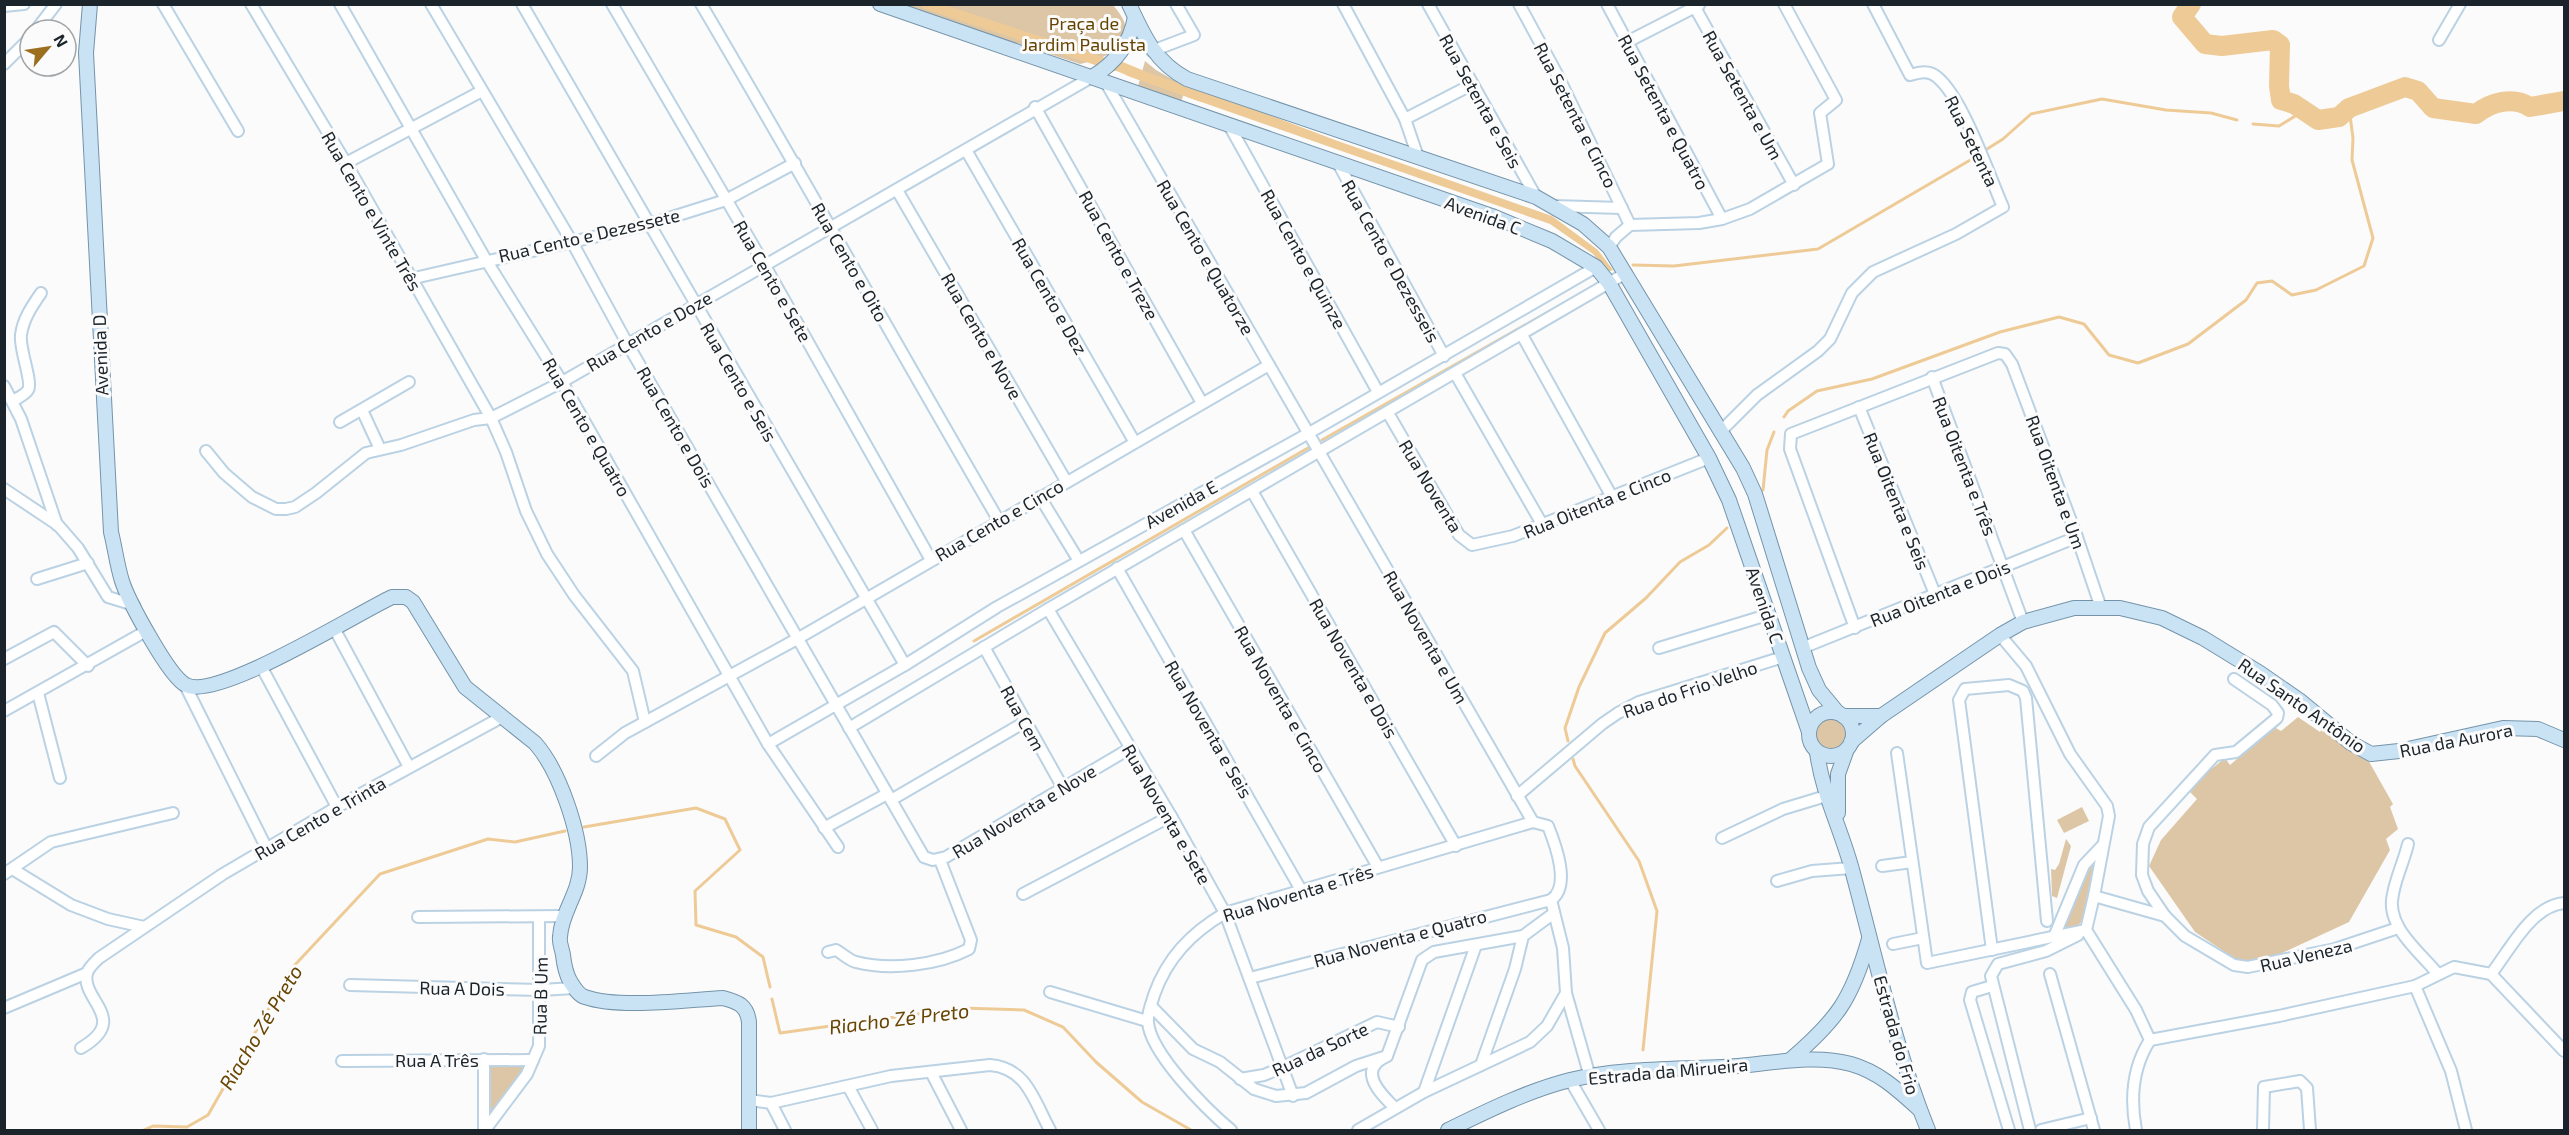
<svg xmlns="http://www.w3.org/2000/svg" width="2569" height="1135" font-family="'Exo 2',sans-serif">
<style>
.green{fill:#ddc6a6}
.water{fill:#eecb96}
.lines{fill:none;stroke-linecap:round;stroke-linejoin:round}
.stream{stroke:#eecb96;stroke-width:3}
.canal{stroke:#eecb96;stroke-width:10}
.river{stroke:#eecb96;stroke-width:20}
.minor-casing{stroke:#bad2e3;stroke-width:14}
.major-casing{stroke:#7594aa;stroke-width:16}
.minor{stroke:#fff;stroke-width:10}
.major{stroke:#c9e3f5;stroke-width:14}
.labels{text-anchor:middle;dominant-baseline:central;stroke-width:6;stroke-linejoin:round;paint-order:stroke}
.park-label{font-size:18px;fill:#644300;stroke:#fbfbfb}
.street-label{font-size:18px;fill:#1b242b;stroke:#fbfbfb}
.water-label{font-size:20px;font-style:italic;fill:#684602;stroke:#fbfbfb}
</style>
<rect width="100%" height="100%" fill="#fbfbfb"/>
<g class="green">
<path d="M900,5h213c4,5 11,13 12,20 5,25 -26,35 -45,39z"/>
<polygon points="1145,61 1156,70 1186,87 1181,102 1138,86"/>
<circle cx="1831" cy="733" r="17"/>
<polygon points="2298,717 2320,732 2323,727 2367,758 2393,804 2390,807 2398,829 2386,839 2390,850 2349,922 2256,965 2237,960 2195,932 2149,866 2161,840 2197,799 2190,792 2205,774 2225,758 2230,765 2274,727 2281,731"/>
<polygon points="2082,807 2089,821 2064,833 2057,820"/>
<polygon points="2066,839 2071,846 2057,898 2052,896 2051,869 2055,870 2059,864"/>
<polygon points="2094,863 2082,921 2077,927 2065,927 2081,881"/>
<polygon points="487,1064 526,1067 487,1119"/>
</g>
<g class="water">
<polygon points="1118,60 1142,70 1139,80 1114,70"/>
<polygon points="1191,85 1335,140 1552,216 1598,250 1613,270 1608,272 1593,254 1550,224 1187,97"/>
</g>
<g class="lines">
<g class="stream">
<polyline points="2253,124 2279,126 2305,110"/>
<polyline points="1987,149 2003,139 2031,114 2102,99 2166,110 2211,113 2237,120"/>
<polyline points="1633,265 1674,266 1818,249 1972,159"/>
<polyline points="1784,417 1788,411 1817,391 1872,379 2000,332 2059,317 2084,324 2109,355 2138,363 2188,344 2246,300 2257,283 2272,281 2292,295 2316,290 2364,266 2373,238 2352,160 2353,138 2349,108"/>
<polyline points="1322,440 1573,298"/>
<polyline points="1763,490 1767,450 1774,432"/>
<polyline points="974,641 1308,448"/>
<polyline points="1568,741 1565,728 1579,687 1605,633 1646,598 1680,562 1709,545 1727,528"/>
<polyline points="1573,759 1575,766 1639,861 1657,911 1643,1050"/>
<polyline points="584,827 696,808 725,819 740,850 695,891 696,925 736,937 763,957 770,987"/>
<polyline points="772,999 780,1033 961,1008 1024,1010 1063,1027 1096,1062 1142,1102 1191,1130"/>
<polyline points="144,1130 153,1126 187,1127 208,1115 292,968 380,874 488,839 515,842 565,831"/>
</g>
<g class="canal">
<polyline points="926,4 1114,66"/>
<polyline points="1129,71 1202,97"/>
</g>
<path class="river" d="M2191,4l-9,13 23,27 17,2 51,-6 7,5 -1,41 2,14 13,4 24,16 21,-3 10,-9 56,-21 13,4 15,17 43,6c15,-12 37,-18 54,-7l34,-6"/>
<defs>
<g id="minor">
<polyline points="163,4 238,131"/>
<polyline points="251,4 346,163 491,418 506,452 526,511 547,554 574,595 633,671 645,722"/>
<polyline points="340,4 486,260 562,382 768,744 838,847"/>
<polyline points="431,4 572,242 627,343 924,857 933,860 946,857 1129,749"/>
<polyline points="522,4 905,665"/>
<polyline points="612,4 764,264 931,560"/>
<path d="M701,4c101,171 198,345 298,517"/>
<polyline points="1343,4 1405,119 1418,157"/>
<polyline points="1428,4 1536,197"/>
<polyline points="1519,4 1557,74 1630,225"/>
<polyline points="1607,4 1722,219"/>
<polyline points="1693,4 1794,185"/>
<polyline points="4,6 24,4"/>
<polyline points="36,30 56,4"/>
<polyline points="2439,40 2460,4"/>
<polyline points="1627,42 1699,5"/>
<polyline points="1152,51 1194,35 1176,4"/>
<polyline points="4,64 30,38"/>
<polyline points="1105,81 1533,822"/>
<polyline points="1035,107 1202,403"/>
<polyline points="1405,119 1471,85"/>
<polyline points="1229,125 1378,392"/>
<polyline points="966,150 1134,441"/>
<polyline points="346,163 480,92"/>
<polyline points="1339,165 1444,356"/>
<polyline points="897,190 1066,481"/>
<polyline points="1553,206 1622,208"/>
<polyline points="1609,247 1616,237 1630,225 1699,223 1722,219 1750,209 1828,164 1820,113 1836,100 1784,4"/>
<polyline points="410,279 650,224 726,200 795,163"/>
<polyline points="1522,335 1612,497"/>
<polyline points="1455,373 1542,524"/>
<polyline points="1932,377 2023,622"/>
<polyline points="4,386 21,419 57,525"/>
<path d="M13,401c4,-3 12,-6 15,-11 5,-8 -9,-41 -7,-55 2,-16 11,-29 20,-42"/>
<polyline points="1859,407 1935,594"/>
<polyline points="362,410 380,449"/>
<polyline points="1388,413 1459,535 1472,545 1513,536 1709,458"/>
<polyline points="340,422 409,382"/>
<path d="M1722,430l35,-35 61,-44 12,-12 22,-46 21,-21 83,-38 47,-27c-14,-32 -40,-109 -66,-130 -8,-7 -17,-5 -27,-2l-37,-71"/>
<polyline points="206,451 224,473 252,497 276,509 286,509 295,507 316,493 366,453 401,445 474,420 491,418 562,382 1092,77"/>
<polyline points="4,489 58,525 78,548 108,597 134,605"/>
<polyline points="1252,491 1456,846"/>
<polyline points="1040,497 1079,561"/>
<polyline points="1184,530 1378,867"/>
<polyline points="1117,568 1301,890"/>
<polyline points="37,579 88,563"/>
<polyline points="1048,609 1171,816 1225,913 1293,1096"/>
<polyline points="334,628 409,767"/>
<polyline points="1855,628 1790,449 1791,434 1998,353 2005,354 2012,364 2077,537 2101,608"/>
<polyline points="2000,635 2026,666 2070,754 2107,806 2109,816 2094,896 2165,916 2185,936 2234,965 2248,967 2335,949 2398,928"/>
<polyline points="984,647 1063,788"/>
<polyline points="1659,648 1767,615"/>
<polyline points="1802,648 2077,537"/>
<polyline points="4,659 54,632 88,666"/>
<polyline points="261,666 337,807"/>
<polyline points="185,685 267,849"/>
<polyline points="38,693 60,778"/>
<polyline points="4,711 146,631"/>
<polyline points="849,728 1048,609 1626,273"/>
<polyline points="768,744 905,665 997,607 1309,433 1596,267"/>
<polyline points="1897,753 1927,963 2086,930"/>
<polyline points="596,756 625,733 797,639 1269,365"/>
<polyline points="1517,796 1602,724 1618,713 1639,702 1783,657"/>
<polyline points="891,800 1025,722"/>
<polyline points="824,828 887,794"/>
<polyline points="1722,838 1783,809 1826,796"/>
<path d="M2408,844c-4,17 -12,33 -15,50 -8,32 26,57 44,79"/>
<polyline points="1882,866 1912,862"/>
<polyline points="14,870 71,905 108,919 144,927"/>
<polyline points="4,874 51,842 173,813"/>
<polyline points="1777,881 1812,871 1851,868"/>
<polyline points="1023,894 1171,816"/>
<path d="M2094,896l-8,34 50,80 14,30c-18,28 -20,58 -14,90"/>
<polyline points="1551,900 1563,948 1566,993 1590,1077"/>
<polyline points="2165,916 2148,891 2142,875 2143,844 2149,827 2215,755 2236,752 2277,718 2278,713 2272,705 2234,679"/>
<polyline points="418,917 565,916"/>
<polyline points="2054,937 2084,865 2102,846"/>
<polyline points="1893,944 1923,938"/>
<polyline points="1992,950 1959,700 1965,689 2009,685 2023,691 2026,698 2047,921"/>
<path d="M828,952l8,-2c7,4 14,11 20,12 34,9 82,3 113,-13l2,-9 -31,-80"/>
<polyline points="2050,974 2094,1130"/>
<polyline points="2491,974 2564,1051"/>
<path d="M2491,974c19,-24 40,-68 73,-71"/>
<polyline points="1250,978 1551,900"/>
<polyline points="350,985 541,990 574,988"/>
<polyline points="1992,986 1972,992 1970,1000 2009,1130"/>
<polyline points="2415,986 2451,1071 2466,1130"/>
<polyline points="1050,992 1147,1021"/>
<polyline points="1151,1006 1193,1049 1220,1062 1254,1089 1276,1096 1306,1093 1356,1066 1387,1056"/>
<polyline points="4,1008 87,973"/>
<polyline points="2150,1040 2279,1016 2415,986 2454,967 2491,974"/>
<path d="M81,1048c50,-29 -1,-48 6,-75 2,-6 8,-11 12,-15l124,-84 114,-67 165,-90"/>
<polyline points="484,1059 484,1130"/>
<polyline points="342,1061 533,1060"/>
<polyline points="1481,1065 1515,969 1523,936 1554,913"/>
<polyline points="931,1072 961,1130"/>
<polyline points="1240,1079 1264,1075 1283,1067 1377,1022 1399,1027"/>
<polyline points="1570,1080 1599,1130"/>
<polyline points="848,1086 872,1130"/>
<polyline points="1424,1092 1476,945"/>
<path d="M749,1100l22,3 120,-27 99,-11c37,3 44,36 60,65"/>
<polyline points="771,1103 785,1130"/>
<path d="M1395,1108c-9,-9 -31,-29 -20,-43 2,-3 8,-7 12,-9l35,-96 12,-8 89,-16"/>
<polyline points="485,1130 527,1074 539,1046 539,917"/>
<path d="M1231,1130c-24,-20 -81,-77 -83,-108 -1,-9 4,-19 6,-27 13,-37 37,-62 71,-82l308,-91 15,4c8,20 23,60 3,74"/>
<polyline points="1358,1130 1424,1092 1530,1042 1547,1026 1566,993"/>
<polyline points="2030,1130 1991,976 1998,964 2046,951 2078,935"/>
<polyline points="2041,1130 2091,1118"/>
<polyline points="2263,1130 2264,1087 2300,1081 2307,1088 2310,1130"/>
</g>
<g id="major">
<path d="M90,4l-4,49 25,479c4,16 6,33 11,49 6,19 47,96 64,104 31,16 170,-71 206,-88h14l7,5 52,85 70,56c24,27 45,88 45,124 0,26 -19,45 -20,70 -1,5 2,12 3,18 1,9 2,17 7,26 4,6 8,14 15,16 34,12 100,3 138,1 15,4 24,7 26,24v108"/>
<polyline points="880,4 1492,216 1552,241 1596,267 1609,283 1709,458 1729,500 1809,732"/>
<path d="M1129,4c15,32 26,58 58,75l349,118 47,27 26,23 134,221 12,26 54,174 10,22 19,23"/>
<path d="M1092,77c24,-14 38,-33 43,-60"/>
<circle cx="1831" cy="734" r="22"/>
<polyline points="1843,716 1881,716"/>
<polyline points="1851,742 1881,716 2000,635 2023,622 2074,608 2120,608 2162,618 2203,638 2260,673 2299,700 2351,743 2371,754 2399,751 2503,728 2538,729 2564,740"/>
<path d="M1817,752c5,40 23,75 34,114 24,88 43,180 77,264"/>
<polyline points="1838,813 1838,774 1847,749"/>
<path d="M1790,1060c47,-40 62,-61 79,-121"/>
<path d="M1448,1130c39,-19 79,-39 122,-50 55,-13 112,-10 168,-14 36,-3 77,-12 113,-2 28,8 47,26 68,45"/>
</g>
</defs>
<use href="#minor" class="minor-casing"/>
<use href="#major" class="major-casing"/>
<use href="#minor" class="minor"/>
<use href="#major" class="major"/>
</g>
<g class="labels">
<g class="park-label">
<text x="1084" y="23">Praça de<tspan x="1084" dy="21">Jardim Paulista</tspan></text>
</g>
<g class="street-label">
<text transform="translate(1743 95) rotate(61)">Rua Setenta e Um</text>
<text transform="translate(1481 101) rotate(61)">Rua Setenta e Seis</text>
<text transform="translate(1664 112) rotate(62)">Rua Setenta e Quatro</text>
<text transform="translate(1576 115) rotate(63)">Rua Setenta e Cinco</text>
<text transform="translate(1972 141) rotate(64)">Rua Setenta</text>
<text transform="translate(372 211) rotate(60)">Rua Cento e Vinte Três</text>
<text transform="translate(1483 215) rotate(20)">Avenida C</text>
<text transform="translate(589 235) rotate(-13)">Rua Cento e Dezessete</text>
<text transform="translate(1119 255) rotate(61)">Rua Cento e Treze</text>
<text transform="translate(1206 257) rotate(60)">Rua Cento e Quatorze</text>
<text transform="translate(1304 259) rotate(61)">Rua Cento e Quinze</text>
<text transform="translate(1391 261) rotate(61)">Rua Cento e Dezesseis</text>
<text transform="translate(850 262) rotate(60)">Rua Cento e Oito</text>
<text transform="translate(773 281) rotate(60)">Rua Cento e Sete</text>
<text transform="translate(1050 296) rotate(60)">Rua Cento e Dez</text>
<text transform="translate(649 331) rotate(-30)">Rua Cento e Doze</text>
<text transform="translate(982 336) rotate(60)">Rua Cento e Nove</text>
<text transform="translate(100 355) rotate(-92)">Avenida D</text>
<text transform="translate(739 382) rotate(60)">Rua Cento e Seis</text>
<text transform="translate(587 427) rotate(60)">Rua Cento e Quatro</text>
<text transform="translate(676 427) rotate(60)">Rua Cento e Dois</text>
<text transform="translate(1965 466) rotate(69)">Rua Oitenta e Três</text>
<text transform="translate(2056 482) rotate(70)">Rua Oitenta e Um</text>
<text transform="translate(1431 486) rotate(59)">Rua Noventa</text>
<text transform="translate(1897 501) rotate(68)">Rua Oitenta e Seis</text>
<text transform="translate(1597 503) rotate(-22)">Rua Oitenta e Cinco</text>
<text transform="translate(1181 504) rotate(-29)">Avenida E</text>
<text transform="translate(999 520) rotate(-30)">Rua Cento e Cinco</text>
<text transform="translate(1940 593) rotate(-22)">Rua Oitenta e Dois</text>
<text transform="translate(1765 605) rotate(71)">Avenida C</text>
<text transform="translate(1426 637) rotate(60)">Rua Noventa e Um</text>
<text transform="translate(1354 668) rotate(60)">Rua Noventa e Dois</text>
<text transform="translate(1690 689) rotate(-19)">Rua do Frio Velho</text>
<text transform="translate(1281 699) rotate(60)">Rua Noventa e Cinco</text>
<text transform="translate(2302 705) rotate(35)">Rua Santo Antônio</text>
<text transform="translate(1023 718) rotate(61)">Rua Cem</text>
<text transform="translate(1209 729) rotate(60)">Rua Noventa e Seis</text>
<text transform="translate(2456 740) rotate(-11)">Rua da Aurora</text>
<text transform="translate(1024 811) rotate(-31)">Rua Noventa e Nove</text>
<text transform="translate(1167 814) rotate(60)">Rua Noventa e Sete</text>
<text transform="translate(320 818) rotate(-30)">Rua Cento e Trinta</text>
<text transform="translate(1298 893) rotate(-17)">Rua Noventa e Três</text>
<text transform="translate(1400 938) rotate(-15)">Rua Noventa e Quatro</text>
<text transform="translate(2306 955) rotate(-13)">Rua Veneza</text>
<text transform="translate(462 988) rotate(1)">Rua A Dois</text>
<text transform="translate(540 996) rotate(-89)">Rua B Um</text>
<text transform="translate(1897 1035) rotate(74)">Estrada do Frio</text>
<text transform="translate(1320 1049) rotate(-25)">Rua da Sorte</text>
<text x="437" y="1060">Rua A Três</text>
<text transform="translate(1668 1071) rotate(-5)">Estrada da Mirueira</text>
</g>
<g class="water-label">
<text transform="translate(899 1018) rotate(-7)">Riacho Zé Preto</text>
<text transform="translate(260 1027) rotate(-59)">Riacho Zé Preto</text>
</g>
</g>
<rect width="2569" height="1135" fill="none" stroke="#1b242b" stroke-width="12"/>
<g transform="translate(48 48) rotate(61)"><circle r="28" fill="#fbfbfb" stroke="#a1a5a8" stroke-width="1.5"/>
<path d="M0-4.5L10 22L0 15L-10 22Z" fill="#9b6f1e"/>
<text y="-9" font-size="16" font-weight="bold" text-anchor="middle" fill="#1b242b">N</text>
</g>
</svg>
